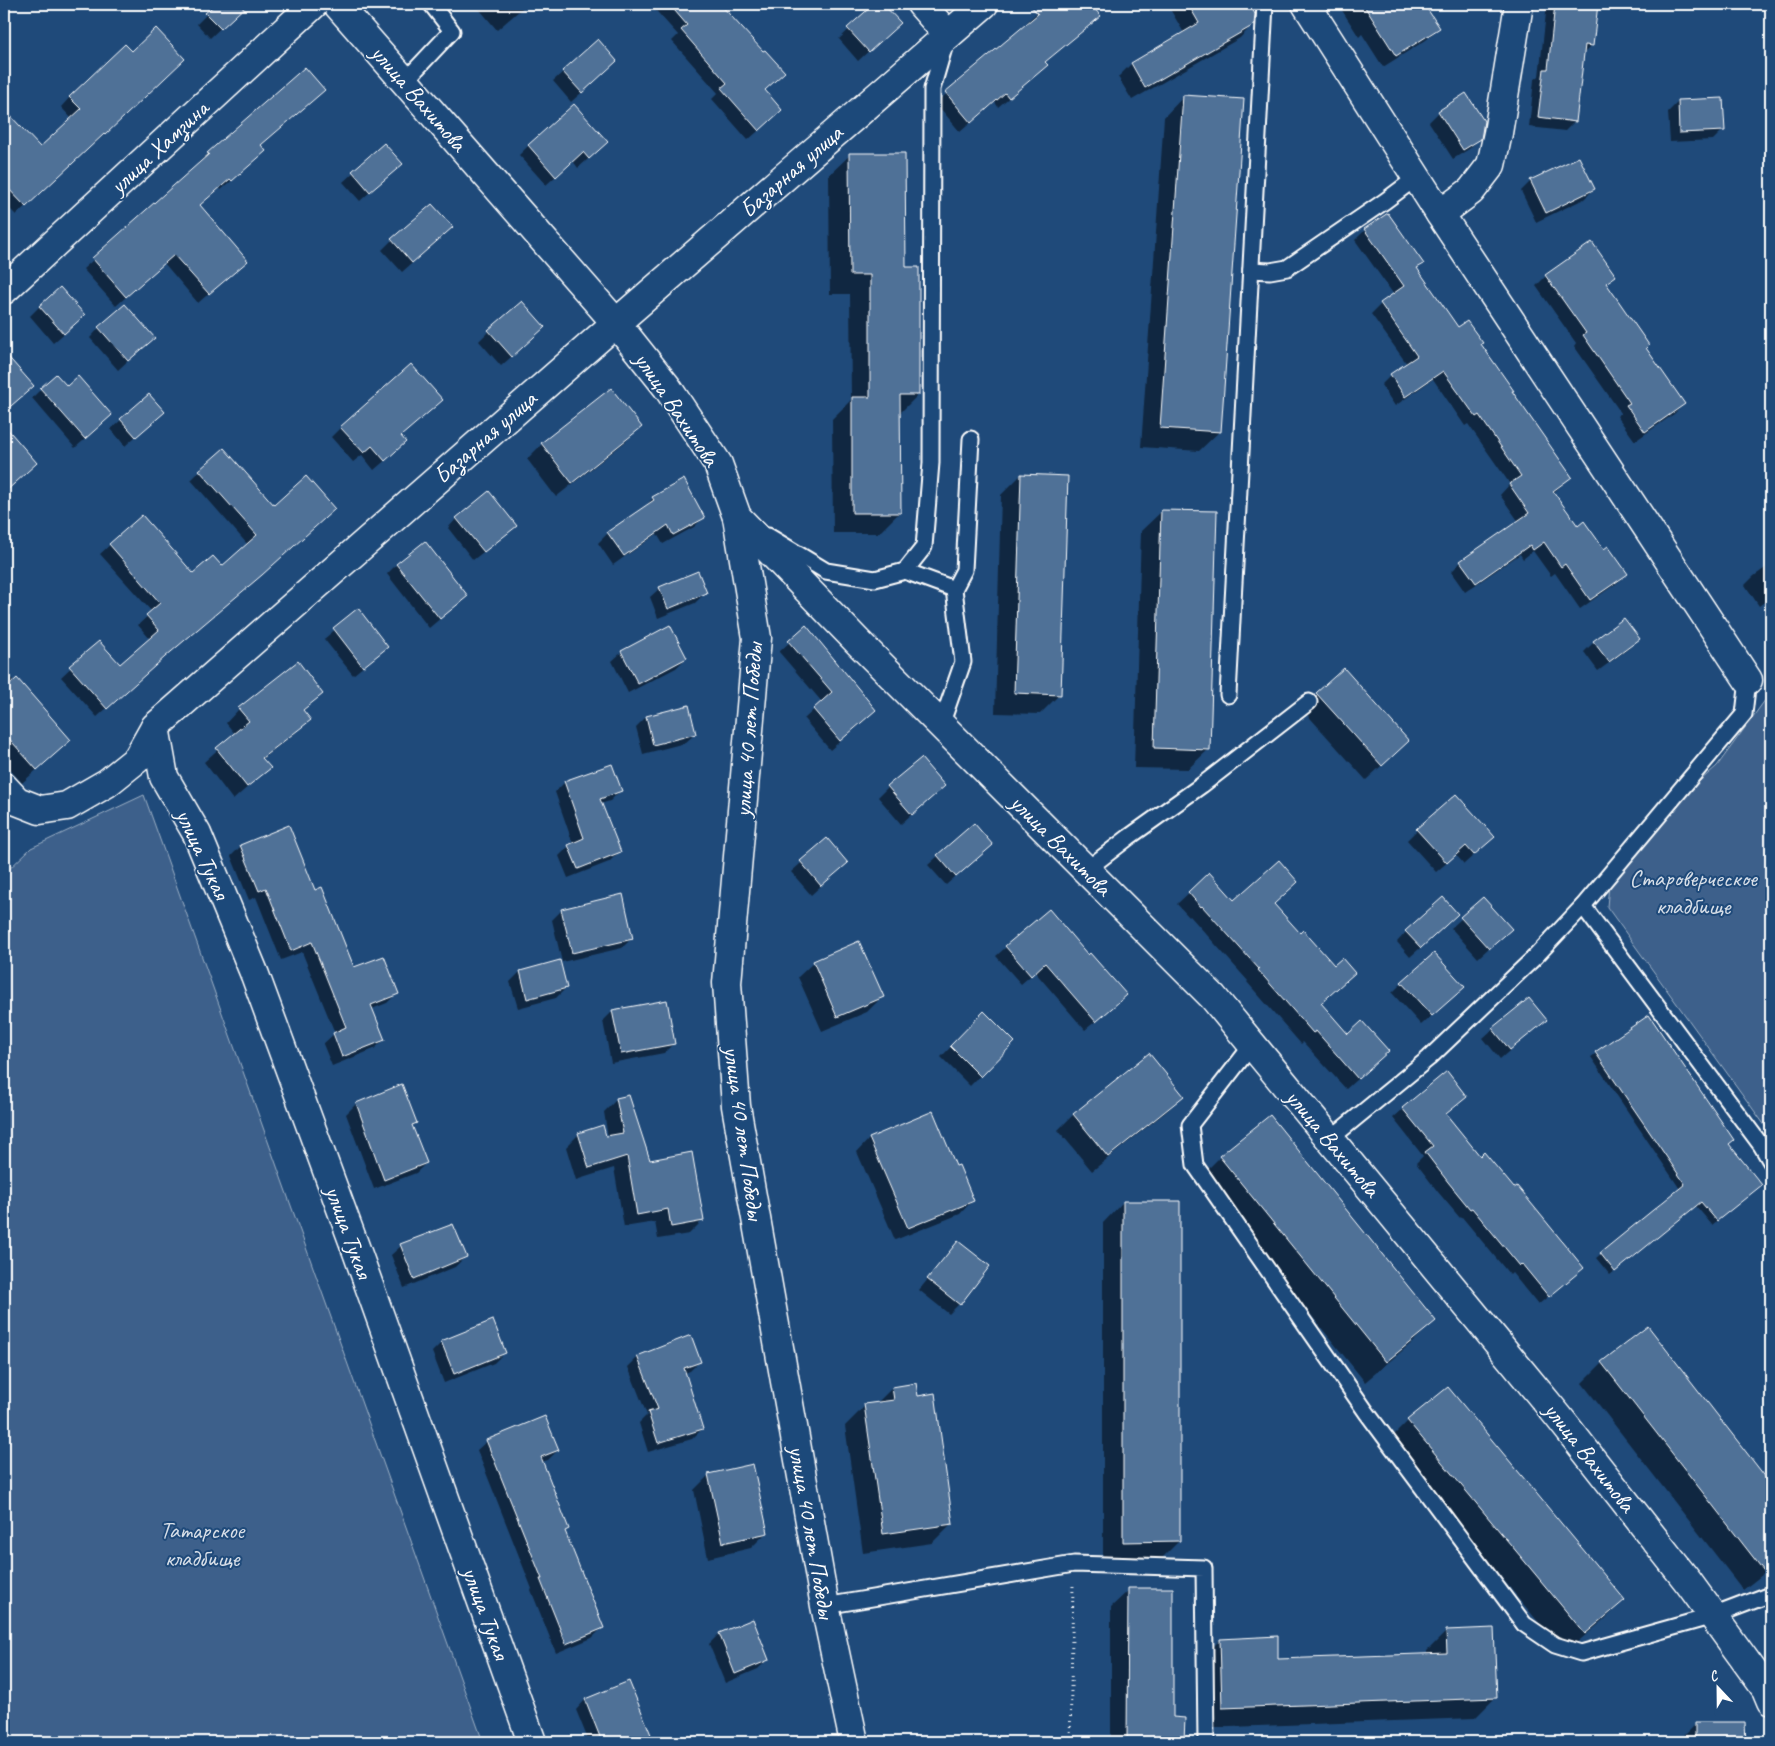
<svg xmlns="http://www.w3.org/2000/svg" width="1775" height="1746" font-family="Caveat,sans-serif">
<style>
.green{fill:#3c618b;stroke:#9eb0c5}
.shadow{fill:#0007}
.building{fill:#507197;stroke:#fff}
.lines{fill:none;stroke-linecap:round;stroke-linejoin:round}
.lane-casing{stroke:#fff;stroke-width:19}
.street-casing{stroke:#fff;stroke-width:31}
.secondary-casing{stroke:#fff;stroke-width:31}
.path{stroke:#fff;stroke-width:3;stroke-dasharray:1 4;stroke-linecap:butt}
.lane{stroke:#1f4a7a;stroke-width:15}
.street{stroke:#1f4a7a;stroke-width:28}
.secondary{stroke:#1f4a7a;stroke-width:28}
.labels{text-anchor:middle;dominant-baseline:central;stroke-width:4;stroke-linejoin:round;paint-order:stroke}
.street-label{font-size:24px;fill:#fff;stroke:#1f4a7a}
.park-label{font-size:24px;fill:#d8dfe8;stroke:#1f4a7a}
</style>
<rect width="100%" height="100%" fill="#1f4a7a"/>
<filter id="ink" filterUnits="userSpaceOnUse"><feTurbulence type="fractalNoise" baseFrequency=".02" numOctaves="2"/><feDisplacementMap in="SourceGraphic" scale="10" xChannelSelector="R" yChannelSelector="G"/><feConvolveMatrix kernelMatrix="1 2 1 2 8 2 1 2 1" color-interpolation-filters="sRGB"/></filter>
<g filter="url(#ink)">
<g class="green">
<polygon points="1771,692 1771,1134 1607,907 1610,872 1630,842 1717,766"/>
<polygon points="144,795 483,1742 4,1742 4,874 31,848"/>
</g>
<g class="shadow">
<polygon points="217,4 246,4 210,38 197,24"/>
<polygon points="475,4 527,4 497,30"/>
<polygon points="650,4 719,4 763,53 764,91 771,120 748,140 712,99 718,93 672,41 678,35"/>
<polygon points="876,4 882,4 899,23 858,61 839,39"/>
<polygon points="1046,4 1088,4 1099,16 1044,63 1036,75 998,107 995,102 960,132 936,103 1028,23 1027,22"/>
<polygon points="1167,4 1248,4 1254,14 1253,24 1240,38 1132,100 1118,77 1131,64 1184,33"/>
<polygon points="1338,4 1423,4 1438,28 1426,40 1383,67 1362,34 1359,37"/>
<polygon points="1547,4 1597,4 1592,45 1582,55 1575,121 1565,131 1529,127 1534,80 1539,76"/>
<polygon points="132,53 174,68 95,143 94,142 16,215 4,203 4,111 40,149 72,119 61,107 70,97"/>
<polygon points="305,69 313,100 260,146 255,160 221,190 220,188 199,206 246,261 198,303 164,263 116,306 83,269 199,165 198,163 208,154"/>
<polygon points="606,71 571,102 553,81 563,72"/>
<polygon points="1466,94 1480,138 1469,149 1453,159 1429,122 1439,112"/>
<polygon points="1184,96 1220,431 1199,451 1141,447 1164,117"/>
<polygon points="1678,102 1723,130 1713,140 1670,142 1668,112"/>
<polygon points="384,144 391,173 360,201 343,182"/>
<polygon points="529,145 596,152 578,168 573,161 546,185 519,155"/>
<polygon points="850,155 904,268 918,395 899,414 899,513 879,533 833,533 832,419 851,400 850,294 830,294 829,175"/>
<polygon points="1531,181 1594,189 1584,199 1536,222 1521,191"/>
<polygon points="1365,230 1422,264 1416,269 1458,329 1480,344 1571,477 1553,493 1577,528 1627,574 1617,583 1580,609 1555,573 1551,576 1533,551 1523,559 1520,554 1465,592 1451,572 1461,562 1519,522 1500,495 1510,484 1468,424 1465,426 1433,379 1395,406 1381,385 1391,375 1407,364 1371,314 1381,304 1394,295 1355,240"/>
<polygon points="442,237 402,272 382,250 392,240"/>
<polygon points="1546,276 1614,276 1605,284 1644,348 1684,404 1674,414 1635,441 1617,416 1621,413 1574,346 1576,343 1536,286"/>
<polygon points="40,306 74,325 53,343 30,316"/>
<polygon points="1771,313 1771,340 1769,340 1767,318"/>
<polygon points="99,328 143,347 118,370 90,338"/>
<polygon points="489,331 534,337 501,366 479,341"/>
<polygon points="67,387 101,425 75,448 32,398 41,389"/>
<polygon points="611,389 640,427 625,442 556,497 527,459 542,444"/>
<polygon points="442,400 400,437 395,452 374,470 362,455 353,462 331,437 341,427"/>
<polygon points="121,420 153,421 125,446 111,429"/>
<polygon points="12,436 36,463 4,493 4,443"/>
<polygon points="200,471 274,506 306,478 154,666 97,717 61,677 98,642 119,666 150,639 138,625 152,612 100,554 141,516 193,575 222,568 248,545 191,480"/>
<polygon points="1021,475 1060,694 1040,714 995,713 1001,495"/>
<polygon points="653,498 704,517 694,527 663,544 657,534 613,565 598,543 608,533 643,509"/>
<polygon points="1162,511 1209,749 1188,769 1134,768 1141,531"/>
<polygon points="457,518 505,535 473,560 448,528"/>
<polygon points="397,564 467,596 429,628 387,574"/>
<polygon points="1771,564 1771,597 1759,606 1745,585 1754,576"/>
<polygon points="660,588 705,593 695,603 658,618 650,597"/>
<polygon points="358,610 387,647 353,675 324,639"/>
<polygon points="806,627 865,720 830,750 804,719 822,702 779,652"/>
<polygon points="1638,639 1628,649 1598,671 1584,652 1594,642"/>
<polygon points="622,652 686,658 676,668 628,693 612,661"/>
<polygon points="4,671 70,740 22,783 4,763"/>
<polygon points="322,693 303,711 309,720 295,733 262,759 269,768 233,800 204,762 235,734 226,723 239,709"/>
<polygon points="1317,694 1392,756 1366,780 1302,709"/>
<polygon points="688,707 695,734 685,743 643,754 636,727 646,717"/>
<polygon points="565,782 620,791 610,801 600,804 619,852 609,862 568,878 559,856 569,846 573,844 555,792"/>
<polygon points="943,786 901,824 878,797 888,787"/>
<polygon points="1417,830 1483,847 1464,864 1456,855 1436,872 1407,840"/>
<polygon points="827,840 846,863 811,895 791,872"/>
<polygon points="991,845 946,885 928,865 938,856"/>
<polygon points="241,846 315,892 353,969 397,993 387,1003 372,1009 384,1040 374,1049 332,1066 323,1044 335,1033 302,952 281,960 256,897 249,900 231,856"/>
<polygon points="1209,874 1234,901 1273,904 1300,935 1334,967 1320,1004 1348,1036 1375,1063 1346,1089 1303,1042 1301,1044 1247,982 1248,981 1190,916 1189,917 1177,904"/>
<polygon points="1483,899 1500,938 1478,958 1451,928"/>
<polygon points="562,910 632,938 622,948 562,962 552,920"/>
<polygon points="1048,910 1115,1005 1085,1030 1035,972 1021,984 996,956"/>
<polygon points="1447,924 1410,957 1397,942 1406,932"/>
<polygon points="559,961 566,988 556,998 518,1008 510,982 520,972"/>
<polygon points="814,962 882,997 867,1012 822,1031 798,977"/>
<polygon points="1402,983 1453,997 1421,1025 1392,993"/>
<polygon points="613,1011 674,1043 664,1053 611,1063 603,1021"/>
<polygon points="984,1013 1013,1042 970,1086 941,1057"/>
<polygon points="1649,1016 1755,1189 1712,1225 1696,1206 1610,1275 1596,1258 1680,1189 1591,1057"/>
<polygon points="1545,1020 1500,1059 1483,1038 1493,1029"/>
<polygon points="1149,1054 1182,1096 1167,1111 1092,1171 1058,1130 1073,1115"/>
<polygon points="401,1086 416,1123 411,1127 426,1163 416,1173 374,1189 346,1114 356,1104"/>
<polygon points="1466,1097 1445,1115 1480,1157 1583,1267 1538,1305 1512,1273 1510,1275 1462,1217 1460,1218 1438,1192 1416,1163 1423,1156 1393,1118 1403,1109"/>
<polygon points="617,1099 649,1161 702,1221 689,1234 658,1239 655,1222 624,1227 614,1168 576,1180 566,1147 579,1134 608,1137 604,1112"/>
<polygon points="869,1139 955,1167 972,1201 960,1214 895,1240 857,1152"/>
<polygon points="1220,1157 1434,1321 1414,1341 1365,1382 1200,1177"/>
<polygon points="1123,1202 1179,1541 1159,1561 1103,1561 1103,1223"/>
<polygon points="958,1243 959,1304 949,1314 919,1290"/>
<polygon points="401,1246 465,1257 455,1267 404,1288 391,1255"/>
<polygon points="1648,1327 1771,1486 1771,1568 1743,1590 1582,1383 1602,1363"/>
<polygon points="442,1342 504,1353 494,1363 444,1383 432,1352"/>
<polygon points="638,1357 700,1361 690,1371 685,1373 702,1429 692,1439 648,1452 639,1423 647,1415 628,1367"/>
<polygon points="892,1388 952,1523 932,1543 863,1553 845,1426 865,1406 876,1404"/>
<polygon points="1408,1421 1624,1600 1604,1620 1564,1653 1388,1441"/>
<polygon points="487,1441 558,1450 548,1460 541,1462 568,1528 564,1532 602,1628 592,1638 556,1653 531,1590 532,1589 477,1450"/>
<polygon points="709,1475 766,1533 751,1548 708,1558 694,1490"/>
<polygon points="1129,1590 1172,1718 1183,1719 1183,1742 1111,1742 1111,1607"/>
<polygon points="753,1621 768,1659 758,1669 725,1683 709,1644 719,1634"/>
<polygon points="1447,1631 1495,1698 1475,1718 1203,1728 1200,1660 1220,1640 1277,1660 1427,1655 1427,1651"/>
<polygon points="629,1683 653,1742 589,1742 576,1710 585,1700"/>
<polygon points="1744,1723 1744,1742 1681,1742 1681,1739 1696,1724"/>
</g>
<g class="building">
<polygon points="216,4 248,4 221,29 205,13"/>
<polygon points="669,4 720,4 763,51 765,50 785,72 765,90 782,110 759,131 721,88 727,83 681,30 687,25"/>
<polygon points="874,4 883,4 901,23 869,52 847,28"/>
<polygon points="1029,4 1090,4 1101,16 1045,62 1048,65 1009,98 1005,93 971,123 945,92 1038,14"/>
<polygon points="1188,4 1249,4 1255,14 1254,25 1145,88 1131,63 1199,23"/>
<polygon points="1363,4 1424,4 1440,28 1396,56"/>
<polygon points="1555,4 1598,4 1593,46 1585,45 1576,122 1538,117 1544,69 1548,69"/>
<polygon points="156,28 185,59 105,135 104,134 26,207 4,184 4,109 40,147 81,109 69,97 125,44 132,51"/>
<polygon points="598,39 617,61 582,93 562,71"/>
<polygon points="305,67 325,90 261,145 266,151 232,181 230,179 200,205 248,261 209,294 174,255 126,297 92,258 209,154 207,153"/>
<polygon points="1466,93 1484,121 1481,139 1463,150 1438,111"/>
<polygon points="1183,95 1244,99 1221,432 1160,428"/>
<polygon points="1723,98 1725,131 1679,133 1678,100"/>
<polygon points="574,104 608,142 589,159 583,152 556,177 528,145"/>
<polygon points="384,143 403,164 370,192 352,171"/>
<polygon points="849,153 905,153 906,267 919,267 919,395 900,395 901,513 852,513 852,397 870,397 870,275 850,275"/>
<polygon points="1579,157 1595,189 1546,213 1530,180"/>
<polygon points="432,204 453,227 412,263 391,239"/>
<polygon points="1388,213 1424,264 1417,268 1458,327 1467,321 1483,343 1481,344 1514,391 1512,391 1572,477 1553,491 1578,526 1584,521 1604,549 1608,546 1628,574 1590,600 1565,564 1561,567 1544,542 1533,550 1530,545 1476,583 1460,561 1529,513 1509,484 1521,476 1479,415 1476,417 1443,371 1405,397 1390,374 1417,356 1380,303 1404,286 1364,229"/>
<polygon points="1592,242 1616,276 1606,283 1649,345 1646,348 1685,404 1645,432 1626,405 1630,403 1583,335 1586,333 1545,275"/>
<polygon points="60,287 85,315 64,334 39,306"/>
<polygon points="522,301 545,327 512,357 488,330"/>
<polygon points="125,304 155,338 128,361 98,327"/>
<polygon points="4,352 34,386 4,412"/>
<polygon points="411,364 443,400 401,436 406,442 385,461 372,446 364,453 340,427"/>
<polygon points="56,374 67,386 78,376 112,415 85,439 40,388"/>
<polygon points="611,388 642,427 572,483 541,443"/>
<polygon points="149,394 165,412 136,437 120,419"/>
<polygon points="4,425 37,463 4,493"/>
<polygon points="224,448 274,505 306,476 335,509 262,575 165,657 107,709 69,666 99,641 120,664 159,630 146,615 160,603 109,544 142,515 193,573 213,556 222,566 257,535 199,470"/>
<polygon points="1021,474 1068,476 1061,695 1014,693"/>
<polygon points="684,479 705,518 673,535 668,525 624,556 607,532 654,500 652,497"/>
<polygon points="489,491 517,526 484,552 456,518"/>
<polygon points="1161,510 1217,511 1210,750 1154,748"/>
<polygon points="425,541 468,596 440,619 396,564"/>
<polygon points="698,571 707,593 668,609 659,587"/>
<polygon points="358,608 388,647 363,667 333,628"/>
<polygon points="1624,618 1640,639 1609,662 1593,641"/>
<polygon points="670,625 687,658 638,684 621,651"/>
<polygon points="806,625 876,710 840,741 813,709 832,692 788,641"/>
<polygon points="298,661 323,694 303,710 311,720 262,758 271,768 247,787 216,748 249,721 238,708"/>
<polygon points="1344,668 1409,741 1382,766 1316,693"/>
<polygon points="17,678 71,740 37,770 4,733 4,690"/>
<polygon points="689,705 696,734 653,745 646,716"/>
<polygon points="921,758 945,786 912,815 887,786"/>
<polygon points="612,764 622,791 600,799 621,852 578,869 568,845 584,838 564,781"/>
<polygon points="1456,794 1495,837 1474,855 1466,846 1447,863 1416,829"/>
<polygon points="974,823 993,845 956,877 937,855"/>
<polygon points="289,825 315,890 322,887 354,967 384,956 399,994 371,1005 385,1040 342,1057 333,1033 346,1027 312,942 291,951 266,888 259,891 240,845"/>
<polygon points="827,838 848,863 821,886 800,861"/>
<polygon points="1279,860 1298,882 1274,904 1300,933 1303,930 1334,965 1342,958 1355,973 1321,1003 1348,1034 1362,1021 1389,1051 1358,1079 1316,1031 1313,1033 1258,970 1259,969 1202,906 1201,907 1188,892 1209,872 1234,900"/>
<polygon points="623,894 633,939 572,953 561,909"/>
<polygon points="1443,897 1458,914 1421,948 1405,931"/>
<polygon points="1483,897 1512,929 1489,949 1460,917"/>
<polygon points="1049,909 1088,955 1090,953 1127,995 1096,1022 1045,963 1031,976 1005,946"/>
<polygon points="859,941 884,997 837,1017 813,961"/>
<polygon points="1434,953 1465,987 1432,1016 1401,982"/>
<polygon points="560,960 567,988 527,999 520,971"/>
<polygon points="1529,998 1547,1020 1510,1050 1492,1028"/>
<polygon points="667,1000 675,1044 621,1054 612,1010"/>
<polygon points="984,1011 1015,1042 981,1077 950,1046"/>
<polygon points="1649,1015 1734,1140 1729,1144 1762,1185 1717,1221 1701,1202 1615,1272 1600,1253 1685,1184 1595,1052"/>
<polygon points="1149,1053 1184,1096 1108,1157 1073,1114"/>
<polygon points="1447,1071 1467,1097 1446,1114 1480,1156 1484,1152 1514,1188 1517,1186 1584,1268 1549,1297 1522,1264 1520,1266 1472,1208 1470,1209 1448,1182 1425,1152 1433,1146 1402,1108"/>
<polygon points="402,1084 417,1123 412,1125 427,1163 384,1180 356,1103"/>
<polygon points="629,1095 650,1160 692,1152 704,1221 671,1227 668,1209 637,1215 627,1156 589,1168 578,1133 603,1125 606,1136 623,1133 616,1098"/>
<polygon points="933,1111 956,1166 959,1165 974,1201 908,1228 869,1138"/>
<polygon points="1270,1115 1436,1321 1386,1362 1219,1156"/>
<polygon points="1123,1201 1180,1201 1180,1541 1123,1542"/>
<polygon points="453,1224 467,1257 414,1279 400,1244"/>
<polygon points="958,1241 990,1266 960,1305 927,1279"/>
<polygon points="493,1320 506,1353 454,1374 441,1341"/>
<polygon points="1648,1326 1771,1484 1771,1580 1601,1362"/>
<polygon points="691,1335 701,1362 684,1368 703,1429 658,1443 648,1412 658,1409 637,1356"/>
<polygon points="916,1383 918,1396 935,1393 953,1524 883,1534 864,1404 894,1400 892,1387"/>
<polygon points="1448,1387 1625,1600 1585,1634 1407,1420"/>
<polygon points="545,1416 559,1450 541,1457 569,1529 565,1531 604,1628 566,1644 540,1579 542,1579 486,1440"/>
<polygon points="753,1464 768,1533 723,1543 708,1474"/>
<polygon points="1128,1588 1173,1588 1173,1717 1185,1718 1184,1742 1127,1742"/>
<polygon points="753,1619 769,1660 735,1674 719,1633"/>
<polygon points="1494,1628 1497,1698 1222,1708 1220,1639 1278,1636 1278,1659 1447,1653 1446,1630"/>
<polygon points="629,1681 654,1742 602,1742 585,1699"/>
<polygon points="1695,1722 1745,1722 1746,1742 1695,1742"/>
</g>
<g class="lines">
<defs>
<g id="lane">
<polyline points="405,81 452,31 431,4"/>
<polyline points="1251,270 1270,271 1287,268 1385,201 1417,177"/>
<polyline points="768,536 826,571 875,579 905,571 924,547 931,463 932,89 946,41"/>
<polyline points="905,571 954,589 964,570 971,439"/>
<polyline points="1228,695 1265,4"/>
<polyline points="941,725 963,662 954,589"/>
<polyline points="1086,870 1129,837 1202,785 1309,702"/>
<polyline points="1583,906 1761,1145 1771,1162"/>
<polyline points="1252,1045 1190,1125 1195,1165 1367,1413 1524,1624 1555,1645 1581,1653 1713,1616 1771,1594"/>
<polyline points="1330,1139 1429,1058 1534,958 1583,906 1744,714 1748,680"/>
<polyline points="825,1606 1074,1564 1204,1568 1206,1742"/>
</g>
<g id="street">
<polyline points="921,4 948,35"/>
<polyline points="1306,4 1440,214 1748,680"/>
<polyline points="1440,214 1471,191 1491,165 1498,133 1519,4"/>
<polyline points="4,290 314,4"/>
<polyline points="737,517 857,641 1213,997 1558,1416 1689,1583 1766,1689 1771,1701"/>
<polyline points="155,727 164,777 197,834 255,975 357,1252 532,1742"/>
<polyline points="4,787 17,801 40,810 67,806 107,783 137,759 155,727 616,323 984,4"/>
</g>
<polyline id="secondary" points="337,4 616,323 667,387 718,464 737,517 757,638 727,983 736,1106 825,1606 854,1742"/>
</defs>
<use href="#lane" class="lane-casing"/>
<use href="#street" class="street-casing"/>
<use href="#secondary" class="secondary-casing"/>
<polyline class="path" points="1070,1742 1073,1585"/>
<use href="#lane" class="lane"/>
<use href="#street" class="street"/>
<use href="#secondary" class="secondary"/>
</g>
</g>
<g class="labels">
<g class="street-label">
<text transform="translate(419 98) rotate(49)">улица Вахитова</text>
<text transform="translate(159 147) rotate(-43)">улица Хамзина</text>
<text transform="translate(791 171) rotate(-41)">Базарная улица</text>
<text transform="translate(677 409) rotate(56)">улица Вахитова</text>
<text transform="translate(485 437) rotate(-41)">Базарная улица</text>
<text transform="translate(748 730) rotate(-86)">улица 40 лет Победы</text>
<text transform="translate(1061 845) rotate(45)">улица Вахитова</text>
<text transform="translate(203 854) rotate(65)">улица Тукая</text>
<text transform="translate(744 1133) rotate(82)">улица 40 лет Победы</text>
<text transform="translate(1333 1143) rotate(50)">улица Вахитова</text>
<text transform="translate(349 1232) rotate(70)">улица Тукая</text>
<text transform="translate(1590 1457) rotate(52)">улица Вахитова</text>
<text transform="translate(812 1532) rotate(80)">улица 40 лет Победы</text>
<text transform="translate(486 1613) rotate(70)">улица Тукая</text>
</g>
<g class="park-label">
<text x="1693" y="878">Староверческое<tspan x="1693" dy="28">кладбище</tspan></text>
<text x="202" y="1530">Татарское<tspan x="202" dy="28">кладбище</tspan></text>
</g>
</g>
<rect width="1775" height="1746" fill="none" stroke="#1f4a7a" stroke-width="20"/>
<rect x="10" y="10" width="1755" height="1726" fill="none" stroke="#fff" stroke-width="2" filter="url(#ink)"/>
<g transform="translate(1718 1688) rotate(338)" stroke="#1f4a7a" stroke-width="4" paint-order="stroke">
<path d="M0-4L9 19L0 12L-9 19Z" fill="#ffffff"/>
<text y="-8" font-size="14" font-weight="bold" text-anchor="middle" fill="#ffffff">С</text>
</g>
</svg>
